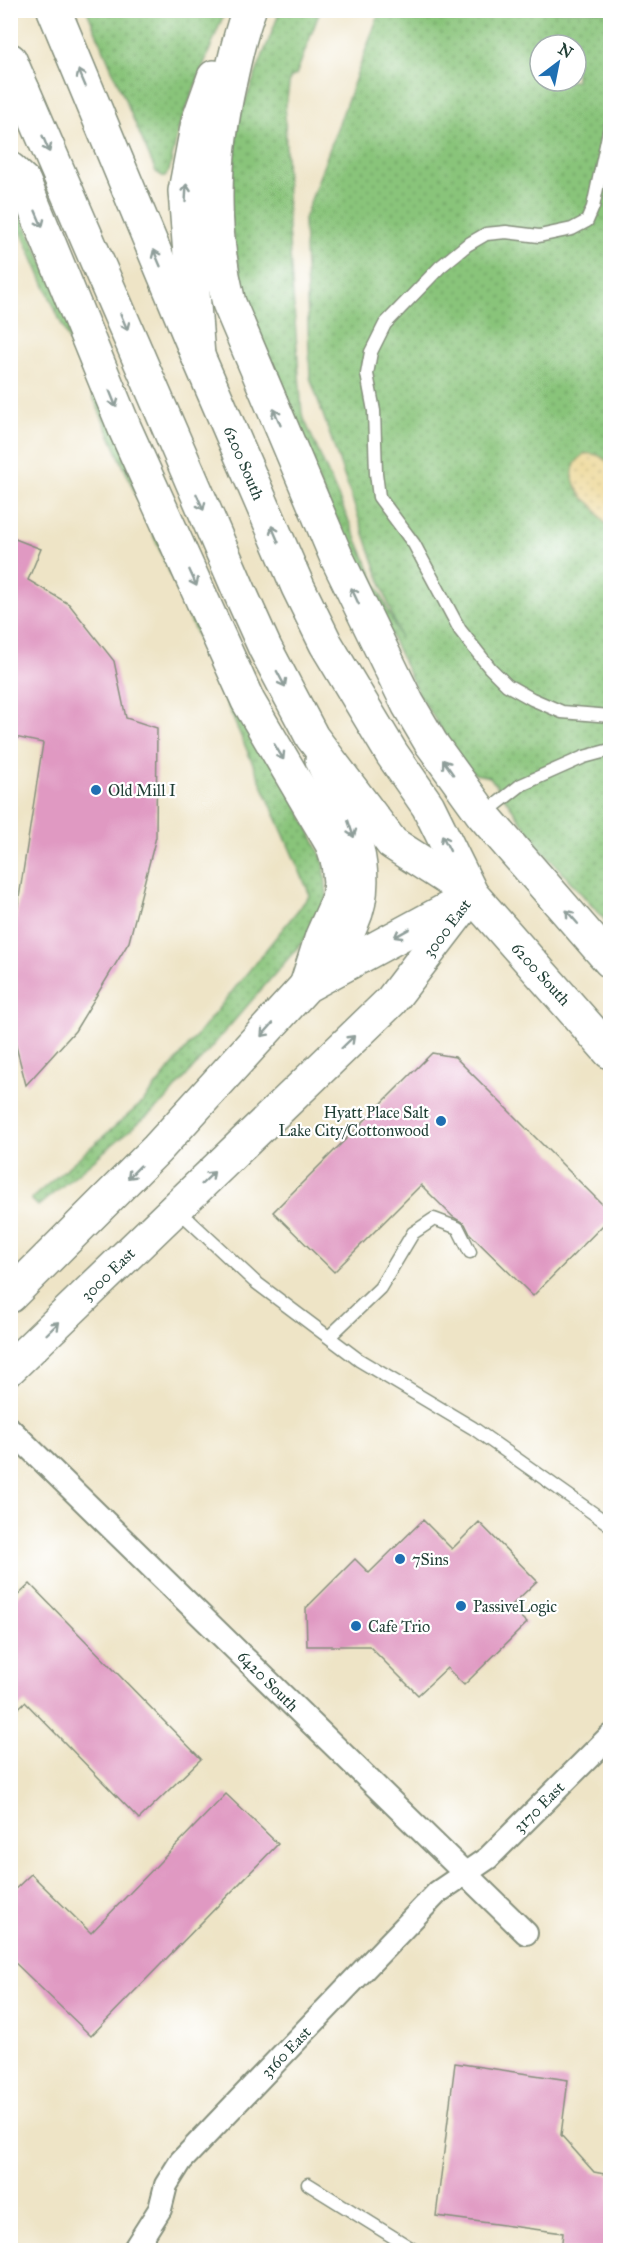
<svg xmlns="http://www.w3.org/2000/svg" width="621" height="2261" font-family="'IM FELL Great Primer',serif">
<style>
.grass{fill:url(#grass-dots);stroke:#548057;stroke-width:1.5;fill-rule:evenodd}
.sand{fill:url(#sand-dots);stroke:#868c69;stroke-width:1.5}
.building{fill:#e099c2}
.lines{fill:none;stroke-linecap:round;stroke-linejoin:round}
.lane-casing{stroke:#86907d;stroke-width:15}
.street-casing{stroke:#86907d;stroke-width:26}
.secondary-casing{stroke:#86907d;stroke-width:36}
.primary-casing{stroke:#86907d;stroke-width:36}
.highway-casing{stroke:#86907d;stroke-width:36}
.lane{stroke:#fff;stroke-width:12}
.street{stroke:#fff;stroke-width:22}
.secondary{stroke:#fff;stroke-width:33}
.primary{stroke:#fff;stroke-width:33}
.highway{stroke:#fff;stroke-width:33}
.oneway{stroke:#8f9e9a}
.poi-dot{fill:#1f6fb2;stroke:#fff;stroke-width:2}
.labels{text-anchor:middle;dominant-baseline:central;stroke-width:4.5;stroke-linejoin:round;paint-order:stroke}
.street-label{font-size:16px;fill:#1f3d34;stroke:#fff}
.poi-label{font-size:16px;fill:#1f3d34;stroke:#fff;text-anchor:start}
</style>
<defs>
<pattern id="grass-dots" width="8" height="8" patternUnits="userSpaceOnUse" patternTransform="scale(1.5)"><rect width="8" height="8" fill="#89c47a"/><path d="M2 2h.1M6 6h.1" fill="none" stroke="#6fa065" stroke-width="1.8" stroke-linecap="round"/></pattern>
<pattern id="sand-dots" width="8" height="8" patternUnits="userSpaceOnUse" patternTransform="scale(1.5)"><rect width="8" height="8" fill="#eeda9e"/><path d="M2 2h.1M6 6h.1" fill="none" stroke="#ccbc89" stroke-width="1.8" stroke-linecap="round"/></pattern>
</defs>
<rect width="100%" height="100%" fill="#fff"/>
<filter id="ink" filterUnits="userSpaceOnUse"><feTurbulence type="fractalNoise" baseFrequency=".0167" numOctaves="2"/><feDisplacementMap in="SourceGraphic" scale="12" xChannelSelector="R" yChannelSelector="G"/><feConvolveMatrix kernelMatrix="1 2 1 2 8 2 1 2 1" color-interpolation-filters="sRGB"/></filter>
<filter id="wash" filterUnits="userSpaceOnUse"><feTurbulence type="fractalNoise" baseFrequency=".008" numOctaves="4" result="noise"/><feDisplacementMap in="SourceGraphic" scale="24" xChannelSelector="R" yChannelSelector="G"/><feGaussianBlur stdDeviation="1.35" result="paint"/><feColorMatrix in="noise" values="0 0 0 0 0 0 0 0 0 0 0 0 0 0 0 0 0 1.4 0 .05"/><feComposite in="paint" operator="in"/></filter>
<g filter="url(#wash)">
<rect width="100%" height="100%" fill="#eee4c6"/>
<g class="grass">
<polygon points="87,11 225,11 179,127 169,171 164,177 156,172"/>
<path d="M280,11h40l-24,64 -6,3 -5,34 3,117 14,185 98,224 -90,-261 -6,-158 76,-208h230v915l-72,-81 -48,-68 -15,-3 -8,-5 -48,-74 -93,-195 -51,-131 -28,-59 -17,-89 6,-89 7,-25zM540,45h36v36h-36z"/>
<polygon points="10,192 324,862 327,898 317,925 164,1102 38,1206 31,1199 143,1102 310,895 11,208"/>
</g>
<path class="sand" d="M584,454c10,-1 20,2 25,11 4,8 2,52 1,64 -9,-9 -10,-14 -17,-23 -3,-4 -8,-6 -11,-10 -12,-15 -13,-30 2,-42z"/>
<g id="blocks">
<g class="building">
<polygon points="10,537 41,549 28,580 69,604 114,661 126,718 157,728 156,837 129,942 75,1031 26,1085 10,1023 10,956 43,743 10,736"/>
<polygon points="432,1053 455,1057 610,1212 610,1218 533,1296 470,1234 465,1224 453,1217 421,1185 334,1272 273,1212"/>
<polygon points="423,1520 452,1549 479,1522 537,1581 510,1607 527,1623 464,1685 447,1668 418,1695 369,1646 307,1646 306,1608 355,1559 369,1573"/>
<polygon points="30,1584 201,1759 139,1819 25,1702 10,1716 10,1603"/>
<polygon points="226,1794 278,1844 91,2036 10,1958 10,1894 31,1874 91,1933"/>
<polygon points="455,2063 568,2080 561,2135 594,2172 610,2175 610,2250 561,2250 563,2233 436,2216"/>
</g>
</g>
</g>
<g filter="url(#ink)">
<use href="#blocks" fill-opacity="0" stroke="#86907d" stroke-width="1.5"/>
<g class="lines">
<defs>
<g id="lane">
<polyline points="610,126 593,207 587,221 572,229 539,236 506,232 486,234 467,245 440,267 385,324 371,352 367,374 374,411 376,473 379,497 414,544 460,630 490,668 507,685 532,699 562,712 610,716"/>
<polyline points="484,814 521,785 584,757 610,750"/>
<polyline points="177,1209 254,1281 359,1360 473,1428 610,1525"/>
<polyline points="329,1337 380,1288 413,1233 434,1219 458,1228 470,1252"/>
<polyline points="308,2184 414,2250"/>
</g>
<g id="street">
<polyline points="10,1429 526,1933"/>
<polyline points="134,2250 160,2209 166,2185 181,2161 438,1892 488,1858 610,1736"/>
</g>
<g id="secondary">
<path d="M315,976c13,-17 29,-33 37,-53 25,-55 -8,-112 -30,-163"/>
<polyline points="10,1296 157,1149 306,986 461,902"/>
<polyline points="10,1368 391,1001 472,895"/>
</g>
<g id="primary">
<polyline points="54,10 198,356 298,587 326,644 392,754 428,806 472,895 610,1052"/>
<polyline points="10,60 238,588 265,648 312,737 392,843 471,894"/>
</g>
<g id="highway">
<path d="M249,10c-9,24 -14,47 -19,71 -17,76 -20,146 -1,222l107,253 72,148 23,39 52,72 127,146"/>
<polyline points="10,95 23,90"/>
<polyline points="10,169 24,182 125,429 248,701 332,844 338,863 340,882 338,900 322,936 306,986"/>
<polyline points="198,356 185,191 198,122 214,77"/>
</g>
</defs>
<use href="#lane" class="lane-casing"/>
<use href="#street" class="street-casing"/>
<use href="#secondary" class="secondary-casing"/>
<use href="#primary" class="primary-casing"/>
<use href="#highway" class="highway-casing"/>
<use href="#lane" class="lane"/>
<use href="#street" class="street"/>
<use href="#secondary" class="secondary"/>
<use href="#primary" class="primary"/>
<use href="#highway" class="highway"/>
</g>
<defs><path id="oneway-shaft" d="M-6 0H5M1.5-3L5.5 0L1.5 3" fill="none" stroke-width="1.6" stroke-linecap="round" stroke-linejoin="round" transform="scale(1.5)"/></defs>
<g class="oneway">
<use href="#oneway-shaft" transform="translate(82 78) rotate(-113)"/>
<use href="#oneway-shaft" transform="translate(46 144) rotate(67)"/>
<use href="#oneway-shaft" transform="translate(186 193) rotate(-87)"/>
<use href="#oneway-shaft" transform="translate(39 219) rotate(67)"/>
<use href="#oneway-shaft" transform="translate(157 258) rotate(-113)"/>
<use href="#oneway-shaft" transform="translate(124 322) rotate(67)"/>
<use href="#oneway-shaft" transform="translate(113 399) rotate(68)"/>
<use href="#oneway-shaft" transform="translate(277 417) rotate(-113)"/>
<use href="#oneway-shaft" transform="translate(200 502) rotate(66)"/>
<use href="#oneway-shaft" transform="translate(275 534) rotate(-113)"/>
<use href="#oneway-shaft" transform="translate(193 578) rotate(66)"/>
<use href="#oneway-shaft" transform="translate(355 596) rotate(-115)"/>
<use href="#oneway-shaft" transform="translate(281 679) rotate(62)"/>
<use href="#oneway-shaft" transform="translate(279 752) rotate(59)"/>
<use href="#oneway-shaft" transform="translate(448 767) rotate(-125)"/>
<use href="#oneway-shaft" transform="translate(351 829) rotate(71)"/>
<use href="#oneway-shaft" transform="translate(446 843) rotate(-116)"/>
<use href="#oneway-shaft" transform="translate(572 917) rotate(-131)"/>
<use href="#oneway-shaft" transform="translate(402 933) rotate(151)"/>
<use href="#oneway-shaft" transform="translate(267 1030) rotate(132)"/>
<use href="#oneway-shaft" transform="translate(348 1042) rotate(-44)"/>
<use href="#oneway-shaft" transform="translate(134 1172) rotate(135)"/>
<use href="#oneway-shaft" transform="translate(208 1178) rotate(-44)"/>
<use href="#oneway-shaft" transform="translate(53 1328) rotate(-44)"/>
</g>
</g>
<g class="poi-dot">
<circle cx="96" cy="790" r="6"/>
<circle cx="441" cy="1121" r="6"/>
<circle cx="400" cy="1559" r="6"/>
<circle cx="461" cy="1606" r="6"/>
<circle cx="356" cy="1626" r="6"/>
</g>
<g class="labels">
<g class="street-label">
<text transform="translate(244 463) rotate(67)">6200 South</text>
<text transform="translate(447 928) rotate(-53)">3000 East</text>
<text transform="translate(541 974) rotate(48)">6200 South</text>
<text transform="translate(108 1274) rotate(-44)">3000 East</text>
<text transform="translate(268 1681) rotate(45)">6420 South</text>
<text transform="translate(539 1807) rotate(-45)">3170 East</text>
<text transform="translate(286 2052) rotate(-46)">3160 East</text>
</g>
<g class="poi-label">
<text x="108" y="790">Old Mill I</text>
<text x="429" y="1112" text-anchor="end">Hyatt Place Salt<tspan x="429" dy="18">Lake City/Cottonwood</tspan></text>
<text x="412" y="1559">7Sins</text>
<text x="473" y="1606">PassiveLogic</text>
<text x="368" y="1626">Cafe Trio</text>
</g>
</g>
<rect width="621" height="2261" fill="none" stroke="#fff" stroke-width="36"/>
<g transform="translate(558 63) rotate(32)"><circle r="28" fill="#ffffff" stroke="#a5b1ae" stroke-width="1.5"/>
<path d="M0-4.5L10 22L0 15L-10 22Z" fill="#1f6fb2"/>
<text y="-9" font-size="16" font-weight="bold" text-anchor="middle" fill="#1f3d34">N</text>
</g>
</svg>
